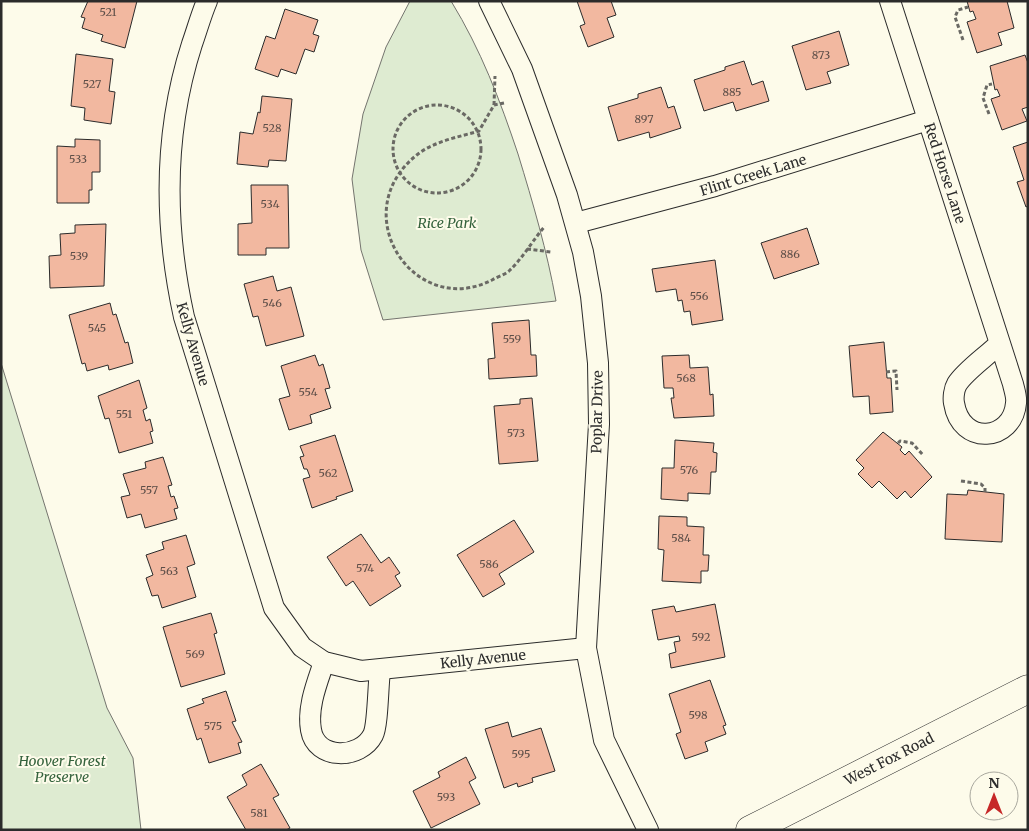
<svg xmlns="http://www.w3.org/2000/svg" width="1029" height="831" font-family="Merriweather,serif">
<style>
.green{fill:#deebd1;stroke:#74746e}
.building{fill:#f2b8a0;stroke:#2b2b2b}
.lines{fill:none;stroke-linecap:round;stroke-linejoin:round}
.street-casing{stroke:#2b2b2b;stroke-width:22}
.secondary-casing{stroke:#2b2b2b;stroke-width:29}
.path{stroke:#6a6964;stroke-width:3;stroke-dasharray:4 2.5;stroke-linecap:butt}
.street{stroke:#fdfbea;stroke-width:20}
.secondary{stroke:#fdfbea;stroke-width:28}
.labels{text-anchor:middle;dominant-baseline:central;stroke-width:4;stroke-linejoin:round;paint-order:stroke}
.number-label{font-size:11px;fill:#5d4e48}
.street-label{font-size:14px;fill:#2b2b2b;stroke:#fdfbea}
.park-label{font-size:14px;font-style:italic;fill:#34623c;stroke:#fdfbea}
</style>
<rect width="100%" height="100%" fill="#fdfbea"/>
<g class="green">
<path d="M410,1h41c30,49 49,99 67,153 15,49 29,97 38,147l-173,19 -22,-70 -9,-71 11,-65 23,-67z"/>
<polygon points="1,363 107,708 133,758 141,830 1,830"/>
</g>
<g class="building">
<polygon points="88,1 137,1 125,48 101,41 103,35 82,28 85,18 81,17"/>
<polygon points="577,1 611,1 616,15 607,18 614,37 588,47 580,26 585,24"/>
<polygon points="967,1 1007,1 1014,28 998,33 1002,45 977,53 967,22 976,19 973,11 970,12"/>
<polygon points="285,9 318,20 313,34 319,36 314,52 305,49 296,74 281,69 278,77 255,69 266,36 275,39"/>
<polygon points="839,31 849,65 827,72 831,83 806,90 792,46"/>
<polygon points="76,54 113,59 109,91 115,92 111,124 84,120 85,108 71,106"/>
<polygon points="1025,55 1028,63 1028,107 1022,109 1027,121 1002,130 991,99 1000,96 997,89 995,90 990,66"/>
<polygon points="744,61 752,85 763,81 769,101 736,111 733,102 704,111 694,80 725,70 725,67"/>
<polygon points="661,87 668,108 674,106 681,128 650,138 649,132 618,141 608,107 638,98 638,94"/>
<polygon points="262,96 292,99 286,161 269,160 268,167 237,164 240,132 253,134 258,112 260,113"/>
<polygon points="75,139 100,140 100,172 92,172 92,190 89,190 89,203 57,203 57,146 75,147"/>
<polygon points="1028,142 1028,206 1026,207 1017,182 1024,180 1013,147"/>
<polygon points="251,185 288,185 289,248 266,248 266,255 238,255 238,224 252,223"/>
<polygon points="106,224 104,286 50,288 49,256 61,255 60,234 75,233 75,225"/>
<polygon points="807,228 819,264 774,279 761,243"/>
<polygon points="715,260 723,320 692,325 690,311 684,312 682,300 678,301 676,289 656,292 652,269"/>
<polygon points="273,276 277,291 291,287 304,336 266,346 258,316 253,317 244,284"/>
<polygon points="110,303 113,315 116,314 125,343 128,342 133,363 109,370 108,365 87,371 85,363 82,364 69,315"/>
<polygon points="529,320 531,355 536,355 537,376 489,379 488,359 495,358 492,323"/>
<polygon points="884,342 887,378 891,378 893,412 870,414 869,396 853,397 849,346"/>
<polygon points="315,355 319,366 323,364 330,388 325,389 331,408 310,415 312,423 289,430 279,399 290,396 281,366"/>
<polygon points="689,355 690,368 708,367 710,395 713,394 714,416 674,418 671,398 674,398 673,388 664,388 662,356"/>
<polygon points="139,380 147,408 143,410 146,421 150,419 153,431 150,432 153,443 119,453 109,418 105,419 98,396"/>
<polygon points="532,398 538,461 499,464 494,406 520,404 520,399"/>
<polygon points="883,432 902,447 900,450 905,455 909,451 932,477 911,498 905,491 897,499 879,481 872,488 858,474 864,468 856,460"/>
<polygon points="335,435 353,491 336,497 337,499 312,508 303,479 310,477 307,469 304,469 300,457 304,456 300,446"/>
<polygon points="675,440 714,443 713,452 717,453 716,472 711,472 710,494 688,493 688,501 661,499 662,468 674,468"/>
<polygon points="163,457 172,485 168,486 171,497 174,496 178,508 174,509 177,519 145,528 141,514 127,518 121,497 130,495 123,474 146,468 145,462"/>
<polygon points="968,490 1004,494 1002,542 945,539 947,494 967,495"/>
<polygon points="659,516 687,517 687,526 704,527 703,555 709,555 708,571 701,571 701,583 662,581 664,550 658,549"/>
<polygon points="514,520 534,552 499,574 505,584 483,597 457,555"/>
<polygon points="361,534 381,563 389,557 400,573 395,576 401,586 370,606 353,581 346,586 327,557"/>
<polygon points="186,535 195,564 187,567 196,597 162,608 158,595 152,596 146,578 153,575 146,555 164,549 162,542"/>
<polygon points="715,604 725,657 671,668 669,654 676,652 674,642 680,641 679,636 658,640 652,610 674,606 676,612"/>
<polygon points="211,613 217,633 214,634 225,674 181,687 163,627"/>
<polygon points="710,680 726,725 723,726 726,734 705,742 708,751 685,759 676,734 681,732 669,694"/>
<polygon points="226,691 236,721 232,722 242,742 238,743 241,753 209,763 201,738 197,740 187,709 204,703 202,699"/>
<polygon points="508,722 512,737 541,728 555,771 532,778 533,782 518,787 517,783 504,788 485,729"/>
<polygon points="466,757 476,778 469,782 480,804 431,828 413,791 440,777 438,772"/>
<polygon points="261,764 279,795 273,798 290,828 286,830 246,830 227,797 247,785 242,775"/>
</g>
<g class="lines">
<defs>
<g id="street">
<path d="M207,1c-6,14 -10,29 -15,43 -29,90 -28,182 -8,273l90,291 28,39 22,15 37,9 225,-23"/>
<polyline points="489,1 522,69 567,195 583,252 591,296 598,363 599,424 586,648 604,740 648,830"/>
<path d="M890,1l123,383c1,5 4,13 3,19 -3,38 -55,44 -62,0 -1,-5 0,-14 3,-19 8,-13 30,-28 42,-40"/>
<polyline points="576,223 715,186 928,120"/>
<path d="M324,662c-7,21 -17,45 -13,68 5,30 49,30 62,5 5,-10 5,-50 7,-64"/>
</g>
<polyline id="secondary" points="750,830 1028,689"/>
</defs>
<use href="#street" class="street-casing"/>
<use href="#secondary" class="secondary-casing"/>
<g class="path">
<polyline points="963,40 955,17 958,10 968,7"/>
<path d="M504,103l-10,2 -15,26c-20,6 -44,10 -61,23 -75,58 -4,166 74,126 5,-3 12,-5 17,-9 13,-12 24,-31 36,-45"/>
<circle cx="437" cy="149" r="44"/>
<polyline points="494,105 495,76"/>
<polyline points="989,114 983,98 987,85 992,84"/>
<polyline points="527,249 551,252"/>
<polyline points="886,372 896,371 897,390"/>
<polyline points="898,443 900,441 912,443 923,455"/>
<polyline points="961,481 981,484 985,488 985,494"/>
</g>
<use href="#street" class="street"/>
<use href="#secondary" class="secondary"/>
</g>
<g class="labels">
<g class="number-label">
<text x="108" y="12">521</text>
<text x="821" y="55">873</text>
<text x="92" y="84">527</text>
<text x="732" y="92">885</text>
<text x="644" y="119">897</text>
<text x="272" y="128">528</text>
<text x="78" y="159">533</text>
<text x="270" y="204">534</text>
<text x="790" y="254">886</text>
<text x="79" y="256">539</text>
<text x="699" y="296">556</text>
<text x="272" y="303">546</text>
<text x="97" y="328">545</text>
<text x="512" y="339">559</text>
<text x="686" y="378">568</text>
<text x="308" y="392">554</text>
<text x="124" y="414">551</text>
<text x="516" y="433">573</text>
<text x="689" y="470">576</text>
<text x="328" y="473">562</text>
<text x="149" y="490">557</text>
<text x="681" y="538">584</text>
<text x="489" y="564">586</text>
<text x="365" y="568">574</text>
<text x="169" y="571">563</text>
<text x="701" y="637">592</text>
<text x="195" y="654">569</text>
<text x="698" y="715">598</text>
<text x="213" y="726">575</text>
<text x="521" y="754">595</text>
<text x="446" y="797">593</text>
<text x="259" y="813">581</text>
</g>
<g class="street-label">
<text transform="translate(945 173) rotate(72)">Red Horse Lane</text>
<text transform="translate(753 175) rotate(-17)">Flint Creek Lane</text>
<text transform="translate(193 344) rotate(74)">Kelly Avenue</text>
<text transform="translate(597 412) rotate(-89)">Poplar Drive</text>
<text transform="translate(483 659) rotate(-6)">Kelly Avenue</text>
<text transform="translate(889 759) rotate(-27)">West Fox Road</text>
</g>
<g class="park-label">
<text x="447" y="223">Rice Park</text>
<text x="62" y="761">Hoover Forest<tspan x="62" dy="16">Preserve</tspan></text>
</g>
</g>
<rect width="1029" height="831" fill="none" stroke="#2b2b2b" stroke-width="5"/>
<g transform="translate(994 796)"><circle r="24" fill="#fdfbea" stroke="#a9a89e"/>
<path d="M0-4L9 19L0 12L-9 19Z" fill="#c62828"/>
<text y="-8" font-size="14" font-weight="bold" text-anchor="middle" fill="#2b2b2b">N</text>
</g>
</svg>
